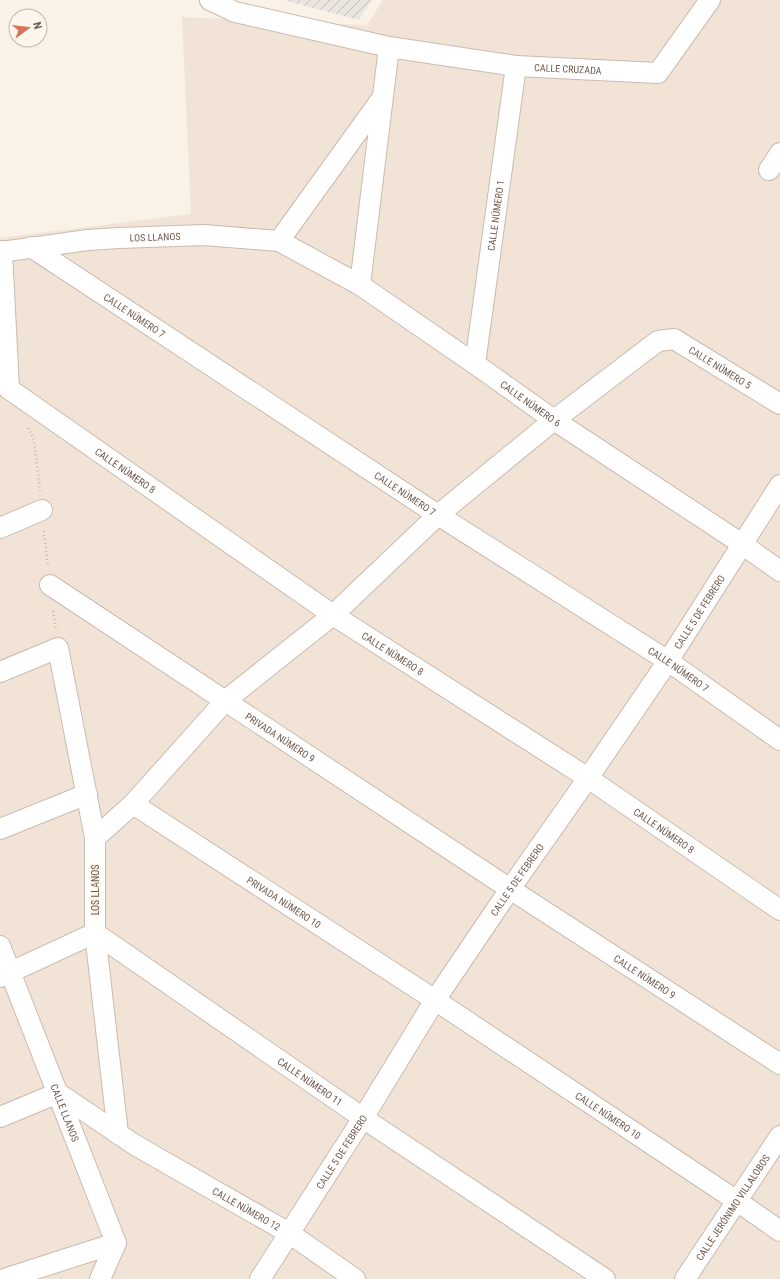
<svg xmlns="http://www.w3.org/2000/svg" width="780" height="1279" font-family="'Roboto Condensed',sans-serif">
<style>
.residential{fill:#f1e4d6}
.industrial{fill:url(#industrial-furrows)}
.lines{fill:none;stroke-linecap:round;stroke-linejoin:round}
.minor-casing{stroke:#cbbaae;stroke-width:22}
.path{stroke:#d2b5a4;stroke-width:2.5;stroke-dasharray:1 3;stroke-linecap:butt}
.minor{stroke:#fff;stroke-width:20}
.labels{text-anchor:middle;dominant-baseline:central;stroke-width:4;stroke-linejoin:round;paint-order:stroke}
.street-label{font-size:10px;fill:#715a4e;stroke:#fdf6ec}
</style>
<defs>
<pattern id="industrial-furrows" width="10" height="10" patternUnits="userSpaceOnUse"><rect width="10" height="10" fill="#ebe5e0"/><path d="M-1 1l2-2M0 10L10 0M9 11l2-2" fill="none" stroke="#c3bdb8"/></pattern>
</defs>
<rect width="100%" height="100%" fill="#faf2e6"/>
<polygon class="residential" points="383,0 780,0 780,1279 0,1279 0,238 191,214 182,17 367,25"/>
<polygon class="industrial" points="283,0 372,0 359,20"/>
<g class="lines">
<defs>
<g id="minor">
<path id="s1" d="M210,0l25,12 154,35 127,19 142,7 52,-73"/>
<polyline points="769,170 780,153"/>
<polyline points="279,241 382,98"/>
<path id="s2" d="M31,247l407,268 230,146 112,79"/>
<polyline points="2,251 9,389"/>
<path id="s3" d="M0,252l88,-12 31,-2 85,-3 75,6 81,44 115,79 79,56 188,124 38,27"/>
<polyline points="360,285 389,47"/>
<path id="s4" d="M475,364l41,-298"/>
<path id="s5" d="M9,389l324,226 255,163 192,132"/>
<polyline points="0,528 42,510"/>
<path id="s6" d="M50,585l460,304 270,175"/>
<polyline points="0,672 58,648 95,838 95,933 118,1134"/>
<path id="s7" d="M133,804l302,196 302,201 43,30"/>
<polyline points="0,829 87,794"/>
<path id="s8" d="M95,838l38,-34 93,-104 107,-85 105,-100 116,-95 104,-79 16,-2 106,65"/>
<path id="s9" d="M0,946l116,297 -16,36"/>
<path id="s10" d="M0,977l95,-44 268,185 242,161"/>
<path id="s11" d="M0,1117l58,-24 77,52 154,88 66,46"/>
<polyline points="4,1279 116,1243"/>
<path id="s12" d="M260,1279l103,-161 72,-118 75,-111 78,-111 80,-117 112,-176"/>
<path id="s13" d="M685,1279l95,-143"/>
</g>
</defs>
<use href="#minor" class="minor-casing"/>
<g class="path">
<polyline points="28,428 34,440 40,491"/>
<polyline points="44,531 48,566"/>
<polyline points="53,611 56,630"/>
</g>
<use href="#minor" class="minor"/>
</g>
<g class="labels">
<g class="street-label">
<text stroke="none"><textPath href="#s1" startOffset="366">CALLE CRUZADA</textPath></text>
<text stroke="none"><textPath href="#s4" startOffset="150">CALLE NÚMERO 1</textPath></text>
<text stroke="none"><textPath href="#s3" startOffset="156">LOS LLANOS</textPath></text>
<text stroke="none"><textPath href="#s2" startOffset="124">CALLE NÚMERO 7</textPath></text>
<text stroke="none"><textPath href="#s8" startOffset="823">CALLE NÚMERO 5</textPath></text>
<text stroke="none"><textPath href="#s3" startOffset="580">CALLE NÚMERO 6</textPath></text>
<text stroke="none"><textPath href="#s5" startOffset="142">CALLE NÚMERO 8</textPath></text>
<text stroke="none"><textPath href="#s2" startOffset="448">CALLE NÚMERO 7</textPath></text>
<text stroke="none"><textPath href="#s12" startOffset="799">CALLE 5 DE FEBRERO</textPath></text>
<text stroke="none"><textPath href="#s5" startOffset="466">CALLE NÚMERO 8</textPath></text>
<text stroke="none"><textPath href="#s2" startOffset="773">CALLE NÚMERO 7</textPath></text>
<text stroke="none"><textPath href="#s6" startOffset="276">PRIVADA NÚMERO 9</textPath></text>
<text stroke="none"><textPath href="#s5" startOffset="790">CALLE NÚMERO 8</textPath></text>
<text stroke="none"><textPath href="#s12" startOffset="475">CALLE 5 DE FEBRERO</textPath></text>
<text transform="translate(95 890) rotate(-90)">LOS LLANOS</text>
<text stroke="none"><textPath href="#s7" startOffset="180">PRIVADA NÚMERO 10</textPath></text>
<text stroke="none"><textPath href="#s6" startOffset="712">CALLE NÚMERO 9</textPath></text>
<text stroke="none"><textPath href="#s10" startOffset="366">CALLE NÚMERO 11</textPath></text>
<text stroke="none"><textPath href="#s9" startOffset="179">CALLE LLANOS</textPath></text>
<text stroke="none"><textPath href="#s7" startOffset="568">CALLE NÚMERO 10</textPath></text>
<text stroke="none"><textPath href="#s12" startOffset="151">CALLE 5 DE FEBRERO</textPath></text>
<text stroke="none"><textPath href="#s13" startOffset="86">CALLE JERÓNIMO VILLALOBOS</textPath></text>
<text stroke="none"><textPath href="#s11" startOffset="284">CALLE NÚMERO 12</textPath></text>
</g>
</g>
<g transform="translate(28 28) rotate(75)"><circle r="19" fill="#fdf6ec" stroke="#c5b8ad"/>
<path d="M0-3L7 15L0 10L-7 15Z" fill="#d87358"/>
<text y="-6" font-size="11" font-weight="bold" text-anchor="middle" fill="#715a4e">N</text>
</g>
</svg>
